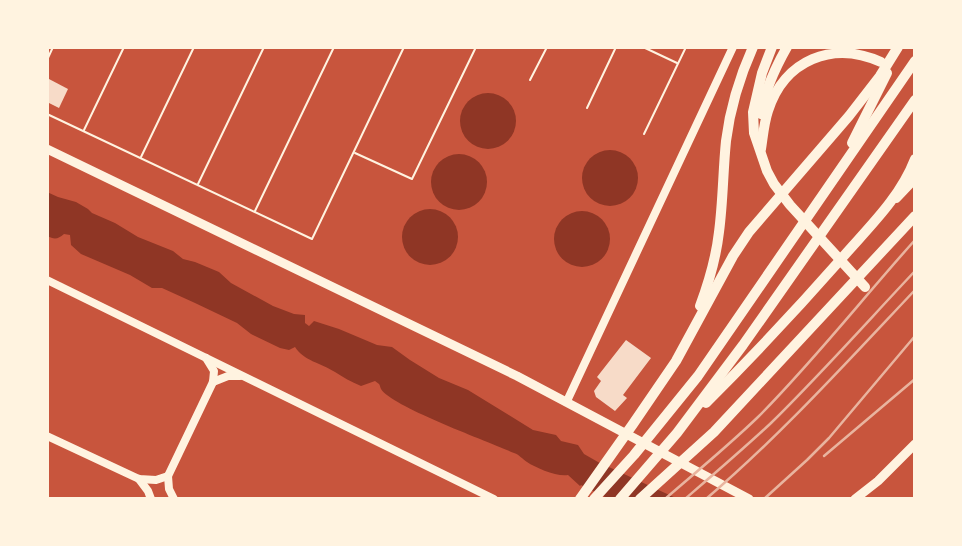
<svg xmlns="http://www.w3.org/2000/svg" width="962" height="546" font-family="Rubik,sans-serif">
<style>
.water{fill:#8f3625}
.building{fill:#f7dbc8}
.lines{fill:none;stroke-linecap:round;stroke-linejoin:round}
.path{stroke:#fff3e0;stroke-width:2}
.tertiary{stroke:#fff3e0;stroke-width:8}
.secondary{stroke:#fff3e0;stroke-width:9}
.trunk{stroke:#fff3e0;stroke-width:10}
.motorway{stroke:#fff3e0;stroke-width:10}
.rail{stroke:#e9b49f;stroke-width:2.5}
</style>
<rect width="100%" height="100%" fill="#c8553d"/>
<g class="water">
<circle cx="488" cy="121" r="28"/>
<circle cx="610" cy="178" r="28"/>
<circle cx="459" cy="182" r="28"/>
<path d="M47,192l11,5 18,5 12,7 4,4 23,10 23,14 35,14 10,8 12,3 24,10 12,11 42,23 21,8 11,1v8l4,3 5,-5 25,8 38,16 15,2 18,13 29,18 29,12 65,40 23,5 5,6 17,4 6,9 14,8 80,37h-69l-28,-14 -1,1 -12,-11c-11,2 -32,-7 -41,-13 -5,-3 -7,-7 -13,-9 -24,-11 -122,-46 -133,-64 -1,-2 -1,-4 -2,-5l-4,-3 -14,5c-10,-4 -18,-9 -26,-14 -14,-9 -31,-11 -40,-25l-6,3 -9,-2 -29,-14 -14,-11 -42,-20 -33,-15h-10l-22,-13 -49,-21 -10,-9 -1,-10 -6,-1c-6,5 -9,6 -17,2z"/>
<circle cx="430" cy="237" r="28"/>
<circle cx="582" cy="239" r="28"/>
</g>
<g class="building">
<polygon points="49,79 68,89 59,108 47,102"/>
<polygon points="626,340 651,358 623,395 627,398 615,411 596,397 594,391 601,381 597,377"/>
</g>
<g class="lines">
<g class="path">
<polyline points="643,47 677,63"/>
<polyline points="47,60 53,47"/>
<polyline points="530,80 547,47"/>
<polyline points="587,108 616,47"/>
<polyline points="47,114 312,239 404,47"/>
<polyline points="84,130 124,47"/>
<polyline points="644,134 686,47"/>
<polyline points="355,153 412,179 476,47"/>
<polyline points="141,157 194,47"/>
<polyline points="198,184 264,47"/>
<polyline points="255,211 334,47"/>
</g>
<g class="tertiary">
<polyline points="47,280 494,499"/>
<polyline points="213,382 228,376 240,376"/>
<polyline points="567,401 733,47"/>
<polyline points="47,436 139,479 156,480 168,476"/>
<polyline points="139,479 148,491 151,499"/>
<polyline points="174,499 169,489 168,476 213,382 214,371 206,358"/>
</g>
<g class="secondary">
<polyline points="47,149 517,376 749,499"/>
<polyline points="855,499 878,481 915,444"/>
</g>
<polyline class="trunk" points="896,198 915,178"/>
<g class="motorway">
<polyline points="772,47 762,73 753,112 754,133 767,171 774,184 790,205 865,287"/>
<path d="M761,114c4,-24 14,-46 26,-67"/>
<polyline points="852,143 887,73"/>
<path d="M761,149c2,-13 3,-26 7,-38 16,-51 65,-71 113,-49"/>
<path d="M700,306c9,-24 16,-48 19,-74 4,-30 4,-61 7,-91 4,-32 14,-65 27,-94"/>
<path d="M706,403c47,-47 92,-95 136,-145 27,-31 58,-60 73,-99"/>
<polyline points="580,499 633,424 676,361 733,256 749,232 849,116 880,76 898,47"/>
<polyline points="594,499 634,455 698,376 915,61"/>
<polyline points="620,499 677,433 743,345 915,100"/>
<polyline points="640,499 714,432 915,216"/>
</g>
<g class="rail">
<polyline points="824,456 915,379"/>
<path d="M665,499c31,-27 63,-53 93,-82 55,-55 104,-118 157,-177"/>
<path d="M685,499c29,-25 57,-49 85,-75 50,-49 97,-102 145,-153"/>
<path d="M706,499c75,-64 141,-137 209,-209"/>
<polyline points="764,499 807,460 829,438 915,336"/>
</g>
</g>
<rect width="962" height="546" fill="none" stroke="#fff3e0" stroke-width="98"/>
</svg>
